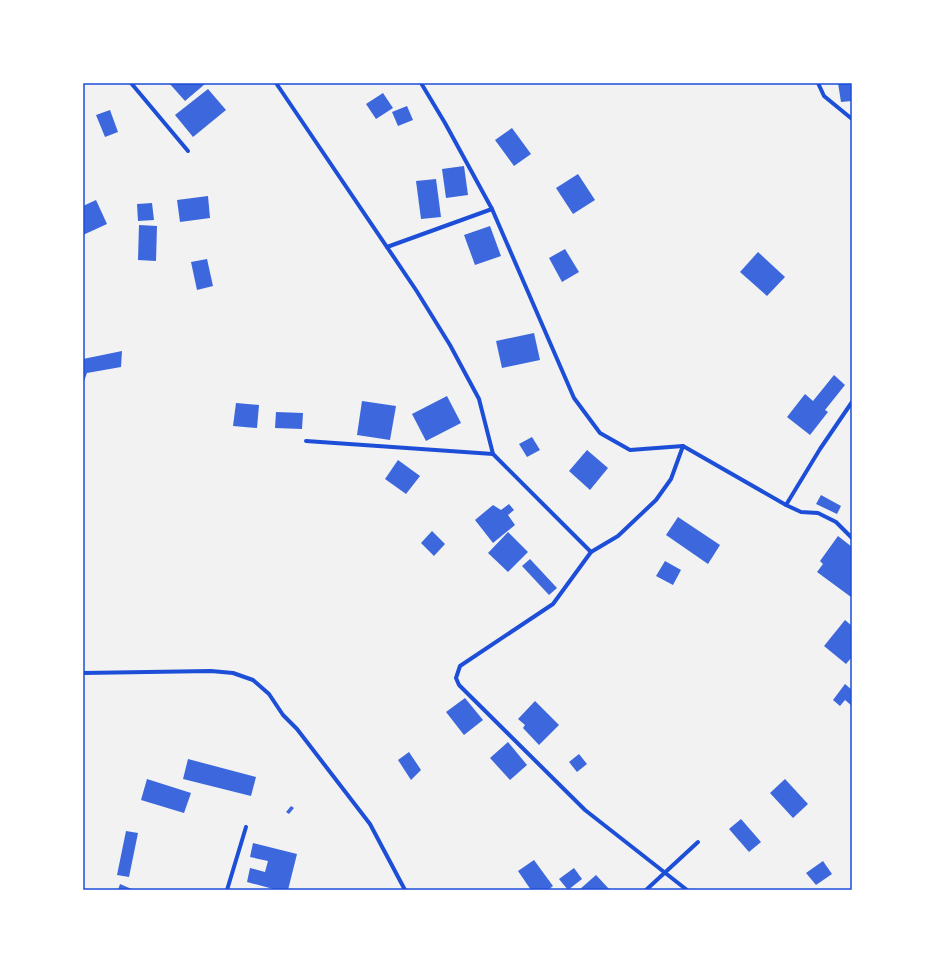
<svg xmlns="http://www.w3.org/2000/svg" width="935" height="973" font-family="'Work Sans',sans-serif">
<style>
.building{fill:#3d67dc}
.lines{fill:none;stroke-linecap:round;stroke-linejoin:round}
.minor{stroke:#1d4ed8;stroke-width:4}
.neatline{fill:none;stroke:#1d4ed8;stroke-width:1.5}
</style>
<rect width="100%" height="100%" fill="#f2f2f2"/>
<g class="building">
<polygon points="169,83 204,83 205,84 185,101"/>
<polygon points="838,83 852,83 852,101 841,102"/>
<polygon points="208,89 226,110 193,137 175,115"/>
<polygon points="383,93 393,108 376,119 366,104"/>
<polygon points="407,106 413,120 398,126 392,112"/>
<polygon points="110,110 118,132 105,137 96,115"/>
<polygon points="512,128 531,154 514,166 495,140"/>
<polygon points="464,166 468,195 446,198 442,169"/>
<polygon points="578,174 595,200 573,214 556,188"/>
<polygon points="436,179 441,217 421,219 416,181"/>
<polygon points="208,196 210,218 180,222 177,200"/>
<polygon points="96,200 107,224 83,235 83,206"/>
<polygon points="152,203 154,220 138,221 137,204"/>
<polygon points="139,225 157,226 156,261 138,260"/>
<polygon points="490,226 501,256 475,265 464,235"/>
<polygon points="565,249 579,272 562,282 549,258"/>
<polygon points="758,252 785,277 767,296 740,272"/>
<polygon points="207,259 213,286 197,290 191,262"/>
<polygon points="534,333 540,360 502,368 496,341"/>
<polygon points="122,351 121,367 87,373 83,384 83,359"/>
<polygon points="834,375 845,385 825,410 828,412 810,435 787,417 805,394 813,401"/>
<polygon points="447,396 461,423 426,441 412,414"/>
<polygon points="362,401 396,406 390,440 357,435"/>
<polygon points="236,403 259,405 257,428 233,426"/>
<polygon points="276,412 303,413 302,429 275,428"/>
<polygon points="532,437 540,450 527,457 519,444"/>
<polygon points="587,450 608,468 590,490 569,471"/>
<polygon points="398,460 420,476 406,494 385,479"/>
<polygon points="821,495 841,506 837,514 816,504"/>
<polygon points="509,504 514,510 508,515 515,525 493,543 475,520 493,505 501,510"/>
<polygon points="678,517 720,545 708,564 666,535"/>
<polygon points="432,531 445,544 434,556 421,543"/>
<polygon points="508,532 528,552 508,572 488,553"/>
<polygon points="838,536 852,547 851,597 817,572 823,564 820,561"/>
<polygon points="530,559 557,588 549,595 522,566"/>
<polygon points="665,561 681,570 673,585 656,576"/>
<polygon points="845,620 852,626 852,657 846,664 824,646"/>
<polygon points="845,684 852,690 852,706 845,700 840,706 833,700"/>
<polygon points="465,698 483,720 464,735 446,712"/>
<polygon points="535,701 559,725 539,745 523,728 525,725 518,719"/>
<polygon points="508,742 527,765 510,780 490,758"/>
<polygon points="409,752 421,770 411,780 398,760"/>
<polygon points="579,754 587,764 577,772 569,762"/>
<polygon points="188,759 256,777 251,796 183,779"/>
<polygon points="147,779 191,793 184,813 141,800"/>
<polygon points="785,779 808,804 793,818 770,793"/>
<polygon points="291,806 294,808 289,814 286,812"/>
<polygon points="741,819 761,842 749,852 729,829"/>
<polygon points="126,831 138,833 129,877 117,875"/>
<polygon points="253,843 297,854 288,890 277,890 247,882 250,868 265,872 268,861 250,857"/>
<polygon points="534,860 553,886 548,890 531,890 518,871"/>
<polygon points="823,861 832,874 816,885 806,873"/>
<polygon points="574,868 582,879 568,890 559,879"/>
<polygon points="596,875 610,890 579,890"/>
<polygon points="120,884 134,890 118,890"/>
</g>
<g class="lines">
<g class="minor">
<polyline points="131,83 188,151"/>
<polyline points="276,83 416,290 450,345 479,399 493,454 591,552"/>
<polyline points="421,83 445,123 492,209 574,398 600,433 630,450 683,446 786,505 801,512 818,513 836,522 852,538"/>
<polyline points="818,83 824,96 852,119"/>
<polyline points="387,247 492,209"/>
<polyline points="306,441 493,454"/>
<polyline points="683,446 671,479 656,500 618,536 591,552 553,604 460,666 456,678 459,685 585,810 687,890"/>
<polyline points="786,505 820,449 852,402"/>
<polyline points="83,673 211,671 233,673 253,680 269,694 283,715 297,729 370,824 405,890"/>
<polyline points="227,890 246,827"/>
<polyline points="646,890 698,842"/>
</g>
</g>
<rect width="935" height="973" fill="none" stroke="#ffffff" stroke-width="168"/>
<rect x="84" y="84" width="767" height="805" class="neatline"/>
</svg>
